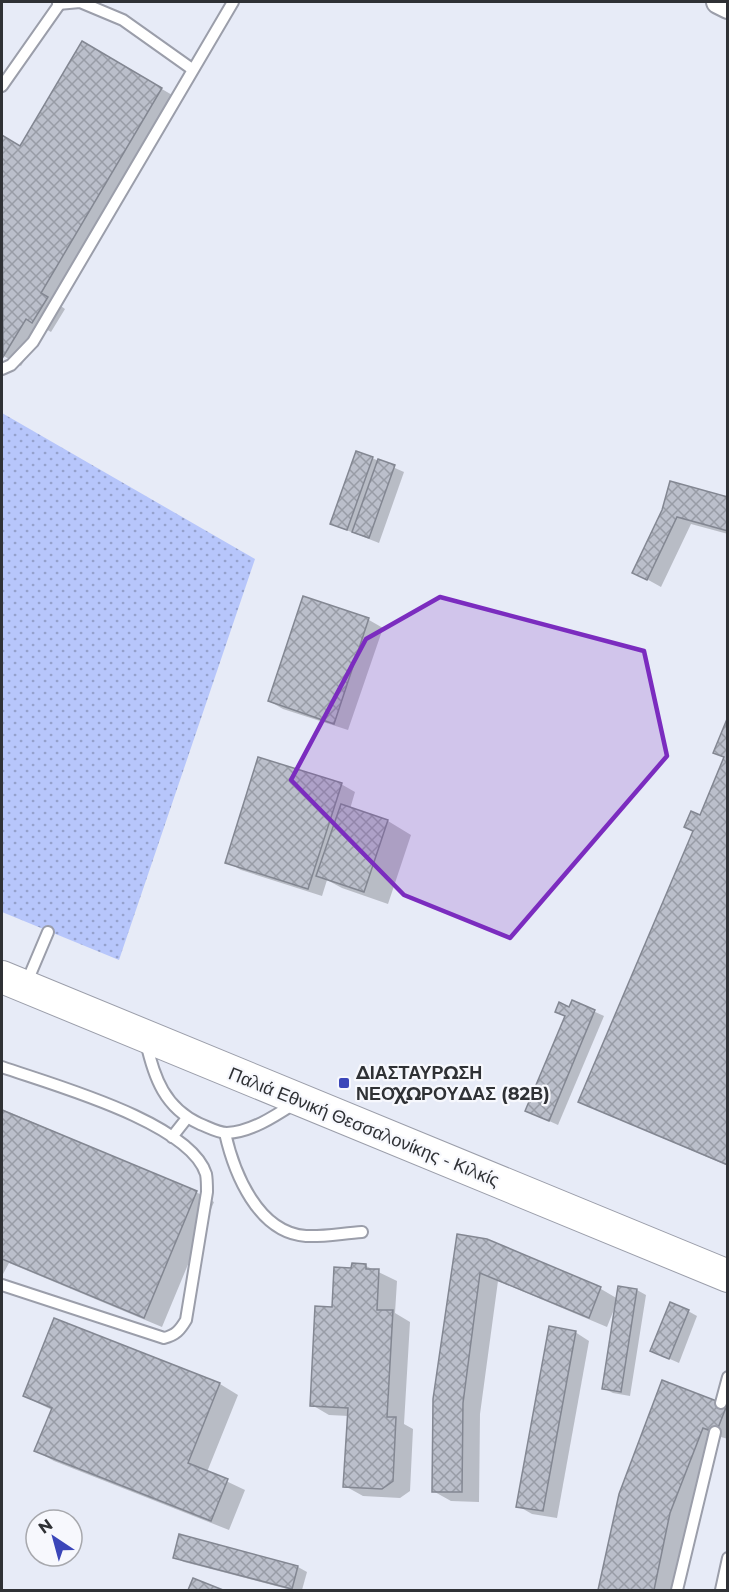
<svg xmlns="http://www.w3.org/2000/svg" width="729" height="1592" font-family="Montserrat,sans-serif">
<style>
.grass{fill:url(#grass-dots)}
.shadow{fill:#0003}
.building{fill:url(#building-cross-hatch);stroke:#838792;stroke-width:1.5}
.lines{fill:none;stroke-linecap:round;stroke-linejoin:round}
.service-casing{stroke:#9b9eaa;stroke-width:14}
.minor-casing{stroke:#9b9eaa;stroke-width:26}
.secondary-casing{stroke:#9b9eaa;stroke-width:34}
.service{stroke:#fff;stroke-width:10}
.minor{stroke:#fff;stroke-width:22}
.secondary{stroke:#fff;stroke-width:32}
.marked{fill:#7b2cbf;fill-opacity:0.2;stroke:#7b2cbf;stroke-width:4.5;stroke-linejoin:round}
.poi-dot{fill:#3b46b9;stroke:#f7f8fd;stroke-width:2}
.labels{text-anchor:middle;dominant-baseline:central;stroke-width:4.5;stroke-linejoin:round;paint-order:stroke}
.poi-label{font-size:18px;font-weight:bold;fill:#2f3135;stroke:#f7f8fd;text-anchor:start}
.street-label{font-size:18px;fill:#2f3135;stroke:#f7f8fd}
</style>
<defs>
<pattern id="grass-dots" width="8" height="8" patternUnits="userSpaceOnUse" patternTransform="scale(1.5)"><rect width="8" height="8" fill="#b7c6fb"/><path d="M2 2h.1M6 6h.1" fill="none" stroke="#95a1cc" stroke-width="1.8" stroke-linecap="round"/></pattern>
<pattern id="building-cross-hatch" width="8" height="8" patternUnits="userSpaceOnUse" patternTransform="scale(1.5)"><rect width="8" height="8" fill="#bbbfcb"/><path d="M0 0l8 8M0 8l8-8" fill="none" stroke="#989ca6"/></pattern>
</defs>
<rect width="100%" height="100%" fill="#e7ebf7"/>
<polygon class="grass" points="2,413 255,559 119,960 2,912"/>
<g class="shadow">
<polygon points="83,43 179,99 58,304 65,309 51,332 44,328 21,366 2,355 2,136 21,148"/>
<polygon points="372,458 404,472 379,543 331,524"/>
<polygon points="728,498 728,534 691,524 661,587 634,572 663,510"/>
<polygon points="304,598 369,620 383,628 348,730 283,709 269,701"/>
<polygon points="728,722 728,1166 580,1102 726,758 715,752"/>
<polygon points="341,784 355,792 350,809 388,821 411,835 388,904 342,888 327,880 322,896 241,870 227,862"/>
<polygon points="573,1002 604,1016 558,1125 527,1111"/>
<polygon points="2,1109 196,1192 214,1202 162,1327 9,1263 2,1276"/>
<polygon points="486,1241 601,1289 618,1299 620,1288 637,1290 646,1295 630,1396 613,1393 603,1388 615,1307 607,1327 498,1281 480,1414 479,1502 451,1501 433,1491"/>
<polygon points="366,1266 397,1281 395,1313 410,1322 404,1424 413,1429 410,1491 400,1498 363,1496 345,1486 349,1416 329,1415 312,1405 333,1309 353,1269"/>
<polygon points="688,1311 697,1316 679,1363 652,1351"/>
<polygon points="54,1320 220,1384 238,1395 207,1472 245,1490 229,1530 54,1461 36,1451 52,1410 24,1396"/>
<polygon points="575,1332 589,1341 557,1518 532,1514 518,1506"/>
<polygon points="663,1382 728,1407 728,1439 721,1437 688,1524 673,1590 599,1590 620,1495"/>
<polygon points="180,1536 298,1567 307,1572 302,1590 291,1590 184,1562 174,1557"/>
</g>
<g class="building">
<polygon points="82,41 162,88 41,293 48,297 32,323 26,319 3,357 2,135 20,146"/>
<polygon points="356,451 373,457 347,530 330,524"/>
<polygon points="378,459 395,465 369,538 352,532"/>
<polygon points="670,481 728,497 728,531 677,517 647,580 632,573 662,510"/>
<polygon points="303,596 369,618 334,724 268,701"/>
<polygon points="727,719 728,720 728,1165 578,1102 693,831 684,827 691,811 700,815 724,757 713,753"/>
<polygon points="258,757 342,783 308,889 225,863"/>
<polygon points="341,804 388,820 364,892 316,876"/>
<polygon points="572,1000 595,1010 549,1121 525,1111 565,1016 555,1012 559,1002 569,1007"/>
<polygon points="2,1110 197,1191 144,1318 2,1259"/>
<polygon points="457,1234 487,1239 601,1287 589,1318 480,1273 463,1403 462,1492 432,1492 433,1399"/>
<polygon points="352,1263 366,1264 366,1269 379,1269 377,1310 393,1310 387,1417 396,1417 393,1481 382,1489 343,1487 348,1408 310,1406 315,1306 332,1307 334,1267 351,1268"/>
<polygon points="618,1286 637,1289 621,1392 602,1389"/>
<polygon points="670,1302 689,1310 669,1359 650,1351"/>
<polygon points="54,1318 220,1383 188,1463 228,1479 211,1521 34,1451 52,1408 23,1396"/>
<polygon points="549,1326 576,1331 543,1511 516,1507"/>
<polygon points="662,1380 727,1405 716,1433 703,1428 670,1513 654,1590 598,1590 619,1494"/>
<polygon points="179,1534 298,1566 292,1589 173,1558"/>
<polygon points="193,1578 223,1590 188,1590"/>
</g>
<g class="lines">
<defs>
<g id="service">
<polyline points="58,4 80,2 123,20 192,69"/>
<polyline points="2,86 61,2"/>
<polyline points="2,369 11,365 33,342 233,2"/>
<polyline points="26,984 48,932"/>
<path d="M146,1042c8,36 19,66 54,82 8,3 18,9 27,9 24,-1 48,-17 68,-30"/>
<path d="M2,1067c48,17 188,55 204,107 1,5 1,13 1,18l-21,128c-6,10 -10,15 -22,18l-162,-53"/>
<path d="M225,1133c9,40 33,100 81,103 18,1 38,-3 56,-4"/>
<polyline points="172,1137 187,1118"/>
<polyline points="721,1403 728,1377"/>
<polyline points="677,1590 715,1432"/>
<polyline points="721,1590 728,1558"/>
</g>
<polyline id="minor" points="718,2 728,7"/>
<polyline id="secondary" points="2,977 728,1276"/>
</defs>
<use href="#service" class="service-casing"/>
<use href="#minor" class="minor-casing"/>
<use href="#secondary" class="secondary-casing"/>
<use href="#service" class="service"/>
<use href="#minor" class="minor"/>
<use href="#secondary" class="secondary"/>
</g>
<path class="marked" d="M440,597l204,54 23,105 -157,182 -106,-43 -113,-115 75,-141z"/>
<rect class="poi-dot" x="338" y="1077" width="12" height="12" rx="3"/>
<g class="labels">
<g class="poi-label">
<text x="356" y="1073">ΔΙΑΣΤΑΥΡΩΣΗ<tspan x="356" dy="21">ΝΕΟΧΩΡΟΥΔΑΣ (82Β)</tspan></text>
</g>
<g class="street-label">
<text transform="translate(364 1127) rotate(22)">Παλιά Εθνική Θεσσαλονίκης - Κιλκίς</text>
</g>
</g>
<rect width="729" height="1592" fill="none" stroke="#2f3135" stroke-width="6"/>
<g transform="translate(54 1538) rotate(324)"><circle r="28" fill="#f7f8fd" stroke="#a7a8ad" stroke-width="1.5"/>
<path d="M0-4.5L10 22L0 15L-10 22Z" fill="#3b46b9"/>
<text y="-9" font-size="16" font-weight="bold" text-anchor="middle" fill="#2f3135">N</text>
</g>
</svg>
